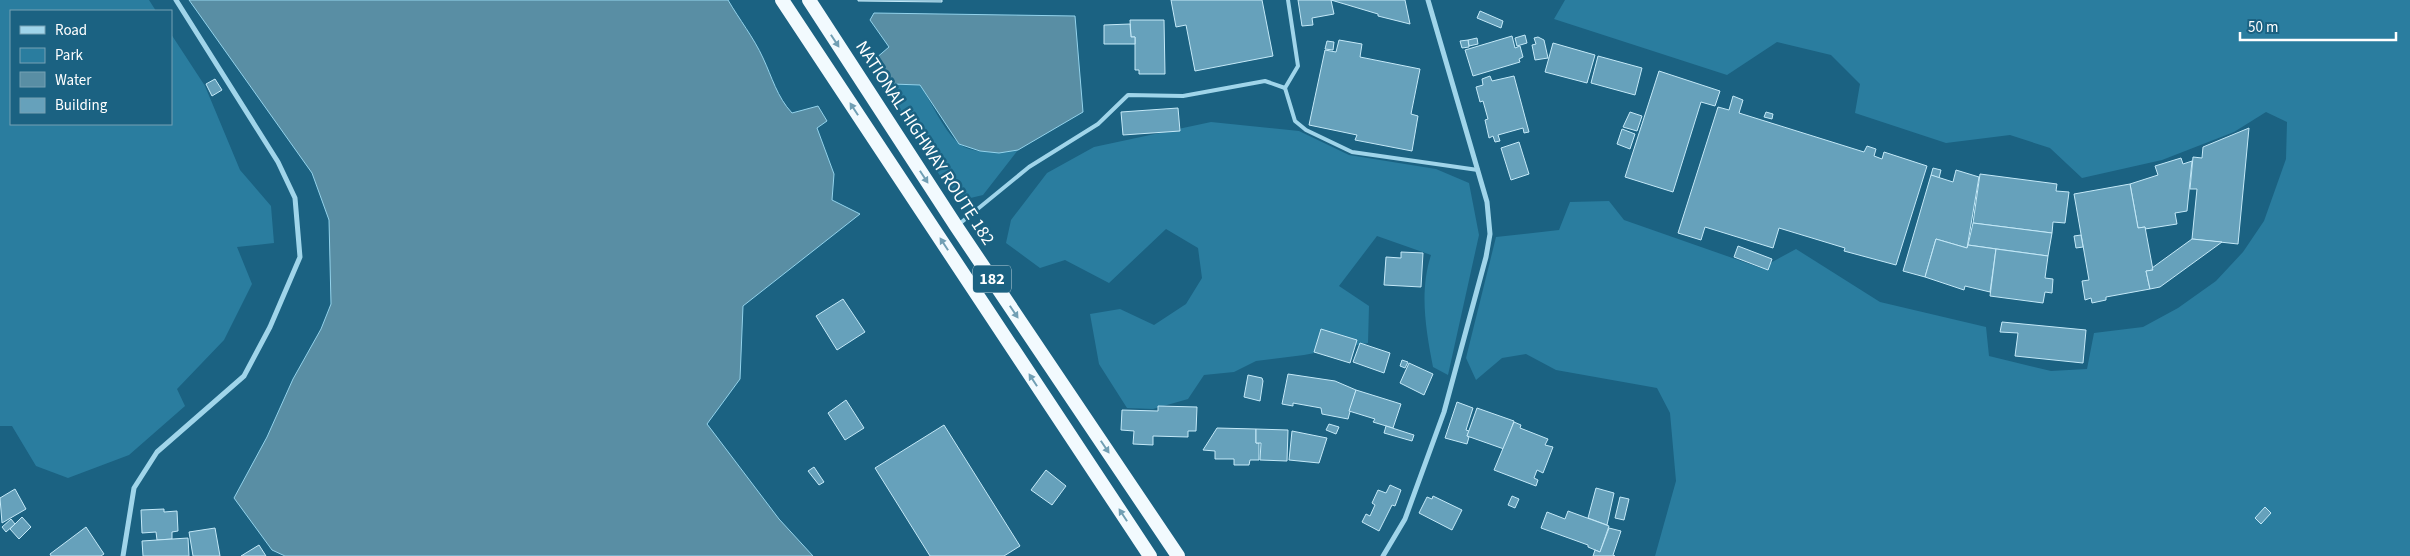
<svg xmlns="http://www.w3.org/2000/svg" width="2410" height="556" font-family="'Source Sans 3',sans-serif">
<style>
.green{fill:#2a7d9f}
.water{fill:#598ea4;stroke:#93d3ec}
.building{fill:#66a1bb;stroke:#c4e9f8}
.lines{fill:none;stroke-linecap:round;stroke-linejoin:round}
.service{stroke:#a0d5ea;stroke-width:4}
.minor{stroke:#a0d5ea;stroke-width:5}
.trunk{stroke:#f2fafe;stroke-width:14}
.oneway{fill:#719fb4}
.labels{text-anchor:middle;dominant-baseline:central;stroke-width:5;stroke-linejoin:round;paint-order:stroke}
.shield{fill:#1b6282;stroke:#bbd0da;stroke-width:1}
.shield-label{font-size:16px;font-weight:bold;fill:#fff}
.street-label{font-size:18px;fill:#fff;stroke:#1b6282}
</style>
<rect width="100%" height="100%" fill="#1b6282"/>
<g class="green">
<polygon points="0,0 149,0 156,11 11,11 11,124 171,124 171,34 205,86 240,170 271,206 274,243 237,247 252,284 224,340 177,389 185,406 129,455 68,478 36,466 12,426 0,426"/>
<polygon points="1565,0 2410,0 2410,556 1655,556 1676,481 1670,413 1657,388 1556,370 1526,354 1502,358 1476,380 1466,358 1496,237 1559,230 1570,202 1609,201 1624,220 1761,268 1796,249 1880,302 1986,327 1989,356 2051,371 2087,369 2094,333 2143,327 2178,308 2216,281 2243,252 2264,221 2286,159 2287,122 2266,112 2234,132 2162,160 2082,178 2050,148 2010,135 1946,143 1855,113 1860,84 1831,55 1777,42 1727,75 1554,19"/>
<path d="M892,84l28,1c12,18 22,43 38,58 13,12 45,9 60,7l-35,45 -25,6 -24,-34 -2,-13 -34,-46 -7,-20z"/>
<path d="M1211,122l88,9 50,24 87,14 33,14 10,52 -31,140 -15,-8c-7,-37 -14,-75 -2,-112l-54,-19 -38,50 30,20 -1,37 -64,12 -48,6 -22,11 -30,3 -16,24 -35,10 -26,-1 -28,-44 -9,-50 30,-5 34,16 32,-21 16,-26 -4,-30 -32,-19 -57,54 -44,-23 -25,8 -34,-25 5,-23 36,-47 47,-26z"/>
</g>
<g class="water">
<path d="M189,0h539c11,19 26,38 35,58 9,19 14,39 29,55l26,-7 9,15 -10,7 17,46 -2,26 28,14 -117,92 -3,73 -33,45 72,95 34,37h-528l-13,-6 -38,-52 33,-61 26,-58 28,-50 10,-25 -2,-84 -17,-47z"/>
<polygon points="874,13 1075,16 1083,112 1018,150 999,153 980,151 959,144 920,85 892,84 875,59 889,47 870,20"/>
</g>
<g class="building">
<polygon points="858,0 942,0 942,2 858,1"/>
<polygon points="1171,0 1262,0 1273,56 1195,71 1186,25 1176,27"/>
<polygon points="1298,0 1331,0 1334,14 1312,18 1313,25 1302,26"/>
<polygon points="1331,0 1405,0 1410,24 1378,16 1378,14"/>
<polygon points="1480,11 1503,21 1501,28 1477,18"/>
<polygon points="1130,20 1164,20 1165,74 1139,74 1139,70 1135,70 1135,37 1131,37"/>
<polygon points="1130,24 1131,37 1135,37 1135,44 1104,44 1104,25"/>
<polygon points="1525,35 1527,43 1517,46 1515,38"/>
<polygon points="1512,36 1515,48 1520,46 1523,57 1519,59 1520,62 1473,76 1465,50"/>
<polygon points="1538,37 1544,40 1548,58 1535,60 1532,45 1536,44 1534,38"/>
<polygon points="1477,38 1478,44 1469,46 1468,40"/>
<polygon points="1339,40 1362,44 1360,57 1420,69 1411,114 1418,116 1412,151 1355,140 1357,135 1309,125 1325,50 1336,52"/>
<polygon points="1468,40 1469,47 1462,48 1460,41"/>
<polygon points="1327,41 1334,42 1333,50 1325,49"/>
<polygon points="1553,43 1595,55 1587,83 1545,72"/>
<polygon points="1598,56 1642,68 1635,95 1591,83"/>
<polygon points="1659,71 1720,91 1715,106 1701,102 1673,192 1625,177"/>
<polygon points="1490,76 1492,81 1514,76 1529,132 1524,133 1523,128 1498,135 1500,141 1495,142 1493,136 1489,138 1485,120 1488,119 1483,101 1480,102 1476,87 1483,85 1482,79"/>
<polygon points="215,79 222,90 212,96 206,84"/>
<polygon points="1733,96 1743,100 1739,113 1864,152 1867,146 1876,149 1874,156 1882,159 1884,152 1927,166 1896,265 1844,251 1845,248 1779,228 1773,248 1705,227 1701,240 1678,233 1718,107 1729,110"/>
<polygon points="1178,108 1180,131 1123,135 1121,112"/>
<polygon points="1630,112 1642,116 1637,131 1623,127"/>
<polygon points="1766,112 1773,114 1772,119 1764,117"/>
<polygon points="2249,128 2238,244 2192,239 2197,189 2190,189 2193,157 2202,158 2203,147"/>
<polygon points="1622,129 1635,134 1630,149 1617,144"/>
<polygon points="1519,142 1529,174 1511,180 1501,148"/>
<polygon points="2181,158 2183,164 2192,161 2187,211 2175,213 2177,224 2145,229 2145,227 2138,228 2130,184 2158,175 2155,166"/>
<polygon points="1933,168 1941,170 1939,178 1931,175"/>
<polygon points="1956,170 1979,177 1967,248 1936,239 1925,277 1903,271 1931,175 1953,182"/>
<polygon points="1980,174 2057,184 2056,191 2069,192 2065,223 2053,222 2052,233 1973,223"/>
<polygon points="2130,184 2138,228 2145,227 2153,270 2146,271 2150,289 2106,297 2106,300 2092,303 2091,298 2085,300 2082,281 2089,280 2074,194"/>
<polygon points="1973,223 2052,233 2048,256 1968,245"/>
<polygon points="2081,235 2083,247 2076,248 2074,236"/>
<polygon points="1936,239 1967,248 1968,245 1996,249 1990,292 1965,286 1964,290 1925,277"/>
<polygon points="2192,239 2222,242 2160,287 2150,289 2146,271 2153,270 2152,268"/>
<polygon points="1738,246 1772,259 1768,270 1734,257"/>
<polygon points="1996,249 2048,256 2045,278 2053,279 2052,293 2045,292 2043,303 1990,296"/>
<polygon points="1401,252 1423,253 1421,287 1384,285 1386,257 1401,258"/>
<polygon points="843,299 865,332 837,350 816,316"/>
<polygon points="2002,322 2086,330 2083,363 2015,356 2018,333 2000,332"/>
<polygon points="1321,329 1357,340 1350,363 1314,352"/>
<polygon points="1360,343 1390,353 1384,373 1353,362"/>
<polygon points="1402,360 1408,362 1405,368 1400,366"/>
<polygon points="1409,363 1433,374 1424,395 1400,383"/>
<polygon points="1288,374 1335,381 1356,390 1348,419 1322,414 1321,408 1293,403 1293,406 1282,404"/>
<polygon points="1248,375 1262,378 1263,381 1260,401 1244,397"/>
<polygon points="1356,390 1401,404 1393,428 1373,422 1375,419 1349,411"/>
<polygon points="846,400 864,428 845,440 828,413"/>
<polygon points="1457,402 1473,408 1466,430 1469,431 1467,436 1469,437 1467,444 1445,438"/>
<polygon points="1158,406 1197,407 1196,431 1188,431 1188,437 1153,436 1153,445 1133,444 1134,431 1121,430 1122,410 1158,411"/>
<polygon points="1477,408 1514,421 1504,449 1467,436"/>
<polygon points="1514,422 1521,425 1520,428 1548,439 1545,445 1553,447 1543,473 1537,470 1534,478 1538,480 1536,486 1494,470"/>
<polygon points="1329,424 1339,427 1336,434 1326,430"/>
<polygon points="944,425 1020,546 1004,556 930,556 875,468"/>
<polygon points="1386,426 1414,435 1412,441 1384,433"/>
<polygon points="1217,428 1256,429 1256,443 1259,443 1259,460 1250,460 1249,465 1234,465 1234,459 1215,459 1215,451 1203,450"/>
<polygon points="1256,429 1288,430 1287,461 1260,460 1261,443 1256,443"/>
<polygon points="1292,431 1327,438 1319,463 1289,460"/>
<polygon points="814,467 824,482 819,485 808,471"/>
<polygon points="1046,470 1066,486 1052,505 1031,490"/>
<polygon points="1390,485 1401,490 1395,506 1392,505 1379,531 1362,522 1366,514 1370,516 1375,505 1372,503 1378,490 1386,493"/>
<polygon points="1596,488 1614,493 1607,525 1588,518"/>
<polygon points="15,489 26,509 2,523 0,498"/>
<polygon points="1433,496 1462,510 1452,530 1419,513 1427,497 1432,499"/>
<polygon points="1512,496 1519,499 1515,508 1508,505"/>
<polygon points="1620,497 1629,499 1624,520 1615,518"/>
<polygon points="2265,507 2271,513 2261,524 2255,518"/>
<polygon points="164,509 164,512 177,511 178,531 172,532 172,539 157,540 156,532 142,533 141,510"/>
<polygon points="1568,511 1609,526 1600,552 1588,547 1588,545 1541,528 1547,512 1565,519"/>
<polygon points="22,517 31,527 19,539 10,529"/>
<polygon points="11,519 15,524 6,532 2,527"/>
<polygon points="86,527 104,554 101,556 51,556 50,554"/>
<polygon points="215,528 220,556 193,556 189,532"/>
<polygon points="1609,528 1621,531 1613,555 1615,556 1593,556 1595,550 1600,552"/>
<polygon points="188,538 189,556 143,556 142,541"/>
<polygon points="259,545 266,556 241,556"/>
</g>
<g class="lines">
<g class="service">
<polyline points="1285,88 1298,66 1288,0"/>
<polyline points="958,225 1029,167 1098,124 1128,95 1183,96 1265,81 1285,88 1295,121 1306,130 1352,152 1478,170"/>
</g>
<g class="minor">
<polyline points="123,556 134,488 157,452 244,376 270,327 300,257 295,198 278,162 176,0"/>
<polyline points="1383,556 1405,519 1444,412 1486,257 1490,234 1487,202 1428,0"/>
</g>
<g class="trunk">
<polyline points="782,0 1150,556"/>
<polyline points="809,0 956,226 1178,556"/>
</g>
</g>
<defs><path id="oneway-solid" d="M-6-.8H1V-3.2L6.5 0L1 3.2V.8H-6Z" transform="scale(1.25)"/></defs>
<g class="oneway">
<use href="#oneway-solid" transform="translate(835 41) rotate(57)"/>
<use href="#oneway-solid" transform="translate(854 109) rotate(-123)"/>
<use href="#oneway-solid" transform="translate(924 177) rotate(57)"/>
<use href="#oneway-solid" transform="translate(944 244) rotate(-123)"/>
<use href="#oneway-solid" transform="translate(1014 312) rotate(56)"/>
<use href="#oneway-solid" transform="translate(1033 380) rotate(-123)"/>
<use href="#oneway-solid" transform="translate(1105 447) rotate(56)"/>
<use href="#oneway-solid" transform="translate(1123 515) rotate(-123)"/>
</g>
<g class="labels">
<rect class="shield" x="973" y="265.5" width="38" height="27" rx="4"/>
<g class="shield-label">
<text x="992" y="279">182</text>
</g>
<g class="street-label">
<text transform="translate(925 143) rotate(57)">NATIONAL HIGHWAY ROUTE 182</text>
</g>
</g>
<rect x="10" y="10" width="162" height="115" fill="#1b6282" stroke="#76a1b4"/>
<rect x="20" y="26" width="25" height="8" fill="#a0d5ea" stroke="#76a1b4"/>
<text x="55" y="35" font-size="15" fill="#ffffff">Road</text>
<rect x="20" y="48" width="25" height="15" fill="#2a7d9f" stroke="#76a1b4"/>
<text x="55" y="60" font-size="15" fill="#ffffff">Park</text>
<rect x="20" y="72" width="25" height="15" fill="#598ea4" stroke="#76a1b4"/>
<text x="55" y="85" font-size="15" fill="#ffffff">Water</text>
<rect x="20" y="98" width="25" height="15" fill="#66a1bb" stroke="#76a1b4"/>
<text x="55" y="110" font-size="15" fill="#ffffff">Building</text>
<path d="M2240 32v8h156v-8" fill="none" stroke="#ffffff" stroke-width="2.5"/>
<text x="2248" y="32" font-size="15" fill="#ffffff" stroke="#1b6282" stroke-width="4" paint-order="stroke">50 m</text>
</svg>
